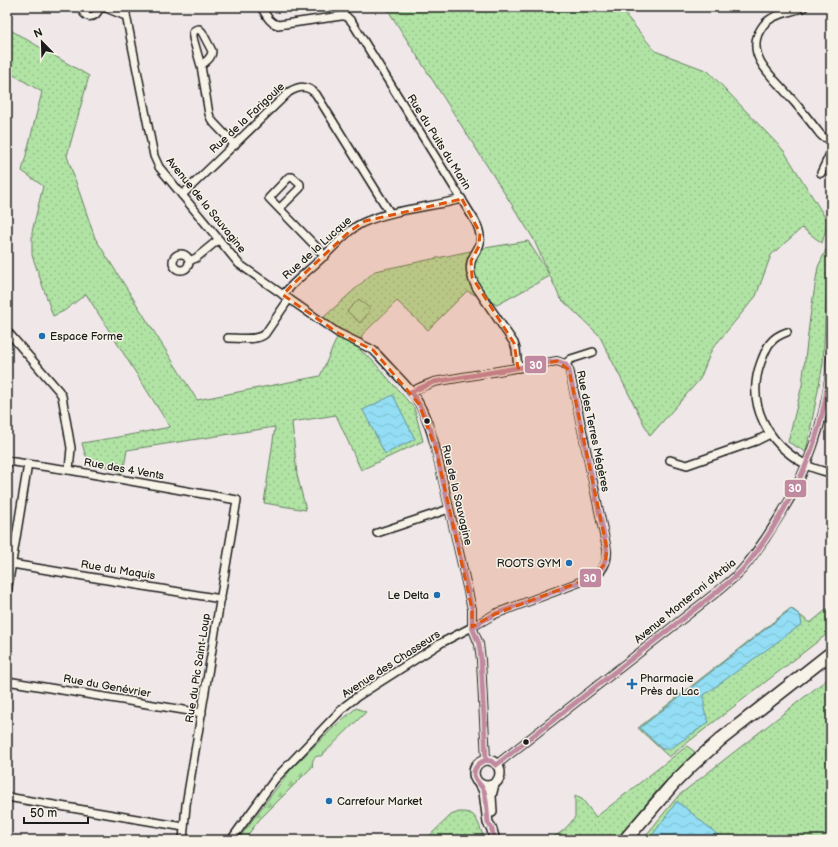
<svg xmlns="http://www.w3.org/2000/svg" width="838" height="847" font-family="'Balsamiq Sans',sans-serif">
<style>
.grass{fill:url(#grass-dots);stroke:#668060}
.forest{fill:url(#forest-firs);stroke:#668060}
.park{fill:url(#park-crowns);stroke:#668060}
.water{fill:url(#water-waves);stroke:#63909e}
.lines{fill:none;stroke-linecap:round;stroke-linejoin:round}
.minor-casing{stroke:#1c1c1c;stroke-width:10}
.tertiary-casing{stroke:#1c1c1c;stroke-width:12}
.primary-casing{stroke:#1c1c1c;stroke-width:15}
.minor{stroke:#f7f3e8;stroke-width:7}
.tertiary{stroke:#f7f3e8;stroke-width:9}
.primary{stroke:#f7f3e8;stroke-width:12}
.bus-1-casing{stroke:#f7f3e8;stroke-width:8}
.bus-1{stroke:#c089a0;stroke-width:5}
.marked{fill:#de560d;fill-opacity:0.2;stroke:#de560d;stroke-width:3;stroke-dasharray:8 5;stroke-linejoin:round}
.poi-dot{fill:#1f6fb2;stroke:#f7f3e8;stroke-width:1.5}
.bus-dot{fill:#1c1c1c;stroke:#f7f3e8;stroke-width:1.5}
.labels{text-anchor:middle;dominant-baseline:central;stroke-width:3;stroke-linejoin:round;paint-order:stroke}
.street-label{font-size:11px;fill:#1c1c1c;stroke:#f7f3e8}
.poi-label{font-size:11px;fill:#1c1c1c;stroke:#f7f3e8;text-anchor:start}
.line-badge{stroke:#f7f3e8;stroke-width:1.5}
.badge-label{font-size:11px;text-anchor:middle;font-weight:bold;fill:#fff}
</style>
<defs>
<pattern id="grass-dots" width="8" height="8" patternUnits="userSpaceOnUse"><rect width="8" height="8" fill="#b0e3a4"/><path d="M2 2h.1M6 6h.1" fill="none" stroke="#97c28d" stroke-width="1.8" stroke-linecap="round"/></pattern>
<pattern id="forest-firs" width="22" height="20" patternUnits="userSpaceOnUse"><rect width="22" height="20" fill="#b0e3a4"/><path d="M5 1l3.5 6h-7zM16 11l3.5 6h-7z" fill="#97c28d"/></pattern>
<pattern id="park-crowns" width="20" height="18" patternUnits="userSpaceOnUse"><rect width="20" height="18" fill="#b0e3a4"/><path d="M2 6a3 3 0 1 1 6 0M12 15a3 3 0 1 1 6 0" fill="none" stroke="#97c28d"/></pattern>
<pattern id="water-waves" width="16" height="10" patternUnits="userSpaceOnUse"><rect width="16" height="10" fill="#93def4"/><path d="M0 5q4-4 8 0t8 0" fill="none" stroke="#7ebed1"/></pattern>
</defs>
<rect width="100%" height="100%" fill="#efe7e8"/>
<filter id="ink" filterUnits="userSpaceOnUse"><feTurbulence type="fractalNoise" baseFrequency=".025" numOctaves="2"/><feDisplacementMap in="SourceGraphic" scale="8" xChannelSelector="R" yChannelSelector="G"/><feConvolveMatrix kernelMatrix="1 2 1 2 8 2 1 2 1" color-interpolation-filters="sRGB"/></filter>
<g filter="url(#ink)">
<g class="grass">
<polygon points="386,7 620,7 620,8 655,51 708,71 784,151 828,222 822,243 802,228 771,255 756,296 712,349 700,379 650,436 599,335 560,298 550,276 497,305 467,291 428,330 397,301 362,335 360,350 372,360 414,408 423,441 361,470 336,415 292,422 297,475 306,510 264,503 275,427 127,450 123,473 89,460 85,454 82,443 124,436 170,427 86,294 64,311 53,316 32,255 32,232 43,186 22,171 42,92 7,71 7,28 89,76 67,156 95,238 197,400 320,376 337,338 324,317 375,271 485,248 528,241 549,274 533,238"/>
<polygon points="831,239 831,275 827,284 823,364 806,452 788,442 802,385 810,317 818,267"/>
<polygon points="831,606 831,631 669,757 638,728 791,608 810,623"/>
<polygon points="830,677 831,678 831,840 642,840 678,796"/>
<path d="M687,746l8,6 -35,35 -44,53h-96c10,-4 10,-2 19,-1 16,2 28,-11 36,-22v-21l7,3 14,18z"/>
<path d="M459,812c4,0 10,0 14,3 5,4 9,19 12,25h-60l26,-25z"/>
</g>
<path class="forest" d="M356,708l10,4 -45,44c-6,-1 -10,4 -8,10l-54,54 -15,20h-6l18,-25 36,-47 43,-42z"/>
<polygon class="park" points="359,299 371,310 360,323 347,311"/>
<g class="water">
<polygon points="393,395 415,439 385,454 363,410"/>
<polygon points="791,609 800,615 802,624 704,695 704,710 709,722 670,749 662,749 640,728"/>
<polygon points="677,801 724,840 649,840"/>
</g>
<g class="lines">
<defs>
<g id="minor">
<path d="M82,7c1,13 16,12 17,0"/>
<path d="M126,7v8l28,141 5,11 80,97 99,69 35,17 5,5c11,12 24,25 34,37 12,17 19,38 24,58l36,159v18l7,17 2,16 5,100"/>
<path d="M261,7c5,7 8,16 17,18l63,-9h5l6,6 123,199c4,7 6,14 5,22 -1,5 -5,9 -7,14 -5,9 -2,21 3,30l38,56 2,6 2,19"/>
<path d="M804,7c-11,5 -26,6 -35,13 -5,3 -8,8 -11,14 -10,25 17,45 31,62 11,12 21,25 31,38l3,3 8,2"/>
<polyline points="99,8 106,8 123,15 126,15"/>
<path d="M201,66c5,-5 11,-8 11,-15l-10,-19 -3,-3 -4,1 -2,3v5l8,28 8,48 2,5 3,4 21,22"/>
<polyline points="821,173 831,152"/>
<path d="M182,195l107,-103c11,-6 18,-7 27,2l74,119"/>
<polyline points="280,208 300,188 300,184 292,177 289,177 269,198 325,256"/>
<circle cx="181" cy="262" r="8"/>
<polyline points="189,261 196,258 218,240"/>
<path d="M283,295c12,-15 28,-26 42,-40 13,-12 25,-28 42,-34 29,-12 64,-14 95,-22"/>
<polyline points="7,331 59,391 62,396 71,448 69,470"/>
<path d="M787,332c-17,6 -20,14 -26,30 -16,42 7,82 44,102 8,5 17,7 26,9"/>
<path d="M228,338c11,0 29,3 37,-4l24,-35"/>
<polyline points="565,364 571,359 593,352"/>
<polyline points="670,460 687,465 756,441 770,434"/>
<polyline points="7,461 69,470 237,500 186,805 183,840"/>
<polyline points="377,533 449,509"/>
<polyline points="12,564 221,599"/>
<polyline points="7,593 28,464"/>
<polyline points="7,681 202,713"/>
<path d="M496,765l222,-174c7,-6 15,-12 21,-18 10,-10 18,-23 26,-34 9,-14 18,-28 26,-42 22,-42 38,-92 40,-140"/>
<polyline points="7,797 184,827"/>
<path d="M231,840l44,-61 70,-73 13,-10 83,-53 31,-16 23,-13 98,-37c10,-6 15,-16 14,-28l-36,-172c-2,-10 -4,-13 -14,-16l-123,21 -13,5 -10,5"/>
</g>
<g id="tertiary">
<circle cx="487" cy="773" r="13"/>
<polyline points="481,785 484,792 488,823 491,827 495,840"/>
<polyline points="492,812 491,796 494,784"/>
</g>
<polyline id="primary" points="625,840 673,784 692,765 720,740 831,653"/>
</defs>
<use href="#minor" class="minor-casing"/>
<use href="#tertiary" class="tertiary-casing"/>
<use href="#primary" class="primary-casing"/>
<use href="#minor" class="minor"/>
<use href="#tertiary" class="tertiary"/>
<use href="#primary" class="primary"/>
<defs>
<g id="bus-1">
<path d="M411,392l23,-10 123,-21 8,3 4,6 38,179c0,12 -4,21 -14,28l-98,37 -23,13"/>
<polyline points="411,392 419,404 431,430 472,609 472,627 479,644 481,660 486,760"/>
<path d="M496,765l222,-174c7,-6 14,-11 21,-18 13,-13 23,-29 33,-44 35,-55 54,-107 59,-172"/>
<path d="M495,840l-4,-13 -3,-4c-1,-10 -1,-22 -4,-32 -2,-6 -7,-8 -9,-13 -4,-9 6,-20 16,-17 2,1 3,3 5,4"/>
</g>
</defs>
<use href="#bus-1" class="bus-1-casing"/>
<use href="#bus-1" class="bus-1"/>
</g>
</g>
<path class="marked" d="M462,199l18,34 -1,13 -8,15 1,16 42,66 4,25 39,-7 12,9 38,179 -2,15 -12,13 -98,37 -23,13v-18l-36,-159 -17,-46 -46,-54 -35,-17 -55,-38 8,-9 59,-55 15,-10z"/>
<g class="poi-dot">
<circle cx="42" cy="336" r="4"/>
<circle cx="569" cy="563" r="4"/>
<circle cx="437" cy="595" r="4"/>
<path d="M630 678h4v4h4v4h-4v4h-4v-4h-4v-4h4z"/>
<circle cx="329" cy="801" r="4"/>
</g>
<g class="bus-dot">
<circle cx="427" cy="421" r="3.5"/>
<circle cx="526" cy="742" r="3.5"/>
</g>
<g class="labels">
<g class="street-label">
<text transform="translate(247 118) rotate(-43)">Rue de la Farigoule</text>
<text transform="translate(439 142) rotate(58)">Rue du Puits du Marin</text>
<text transform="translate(206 205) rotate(51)">Avenue de la Sauvagine</text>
<text transform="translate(317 248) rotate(-42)">Rue de la Lucque</text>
<text transform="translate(593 431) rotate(78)">Rue des Terres Mégères</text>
<text transform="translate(124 469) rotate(10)">Rue des 4 Vents</text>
<text transform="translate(457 495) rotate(77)">Rue de la Sauvagine</text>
<text transform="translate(118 570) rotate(9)">Rue du Maquis</text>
<text transform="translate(685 601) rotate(-39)">Avenue Monteroni d'Arbia</text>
<text transform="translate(391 664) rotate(-33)">Avenue des Chasseurs</text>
<text transform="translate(198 668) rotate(-81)">Rue du Pic Saint-Loup</text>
<text transform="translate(107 686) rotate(10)">Rue du Genévrier</text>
</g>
<g class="poi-label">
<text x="50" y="336">Espace Forme</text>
<text x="561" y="563" text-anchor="end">ROOTS GYM</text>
<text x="429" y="595" text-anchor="end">Le Delta</text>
<text x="640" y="678">Pharmacie<tspan x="640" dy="13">Près du Lac</tspan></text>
<text x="337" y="801">Carrefour Market</text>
</g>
</g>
<g class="line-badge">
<rect x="524" y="355" width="23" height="19" rx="4" fill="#c089a0"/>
<rect x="784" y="479" width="23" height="19" rx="4" fill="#c089a0"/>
<rect x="579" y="568" width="23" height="20" rx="4" fill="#c089a0"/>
</g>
<g class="badge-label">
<text x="536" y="369">30</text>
<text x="795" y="492">30</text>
<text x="590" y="582">30</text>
</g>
<rect width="838" height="847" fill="none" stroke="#f7f3e8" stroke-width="24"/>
<rect x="12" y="12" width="814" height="823" fill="none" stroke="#1c1c1c" stroke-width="1.5" filter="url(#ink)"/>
<g transform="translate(42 42) rotate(337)" stroke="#f7f3e8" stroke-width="3" paint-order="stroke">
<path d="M0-3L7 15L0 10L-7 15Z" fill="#1c1c1c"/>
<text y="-6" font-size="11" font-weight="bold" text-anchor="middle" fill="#1c1c1c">N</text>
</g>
<path d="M24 817v6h64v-6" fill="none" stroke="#1c1c1c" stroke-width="2"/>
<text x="30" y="817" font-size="12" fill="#1c1c1c" stroke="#f7f3e8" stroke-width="3" paint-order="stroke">50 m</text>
</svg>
